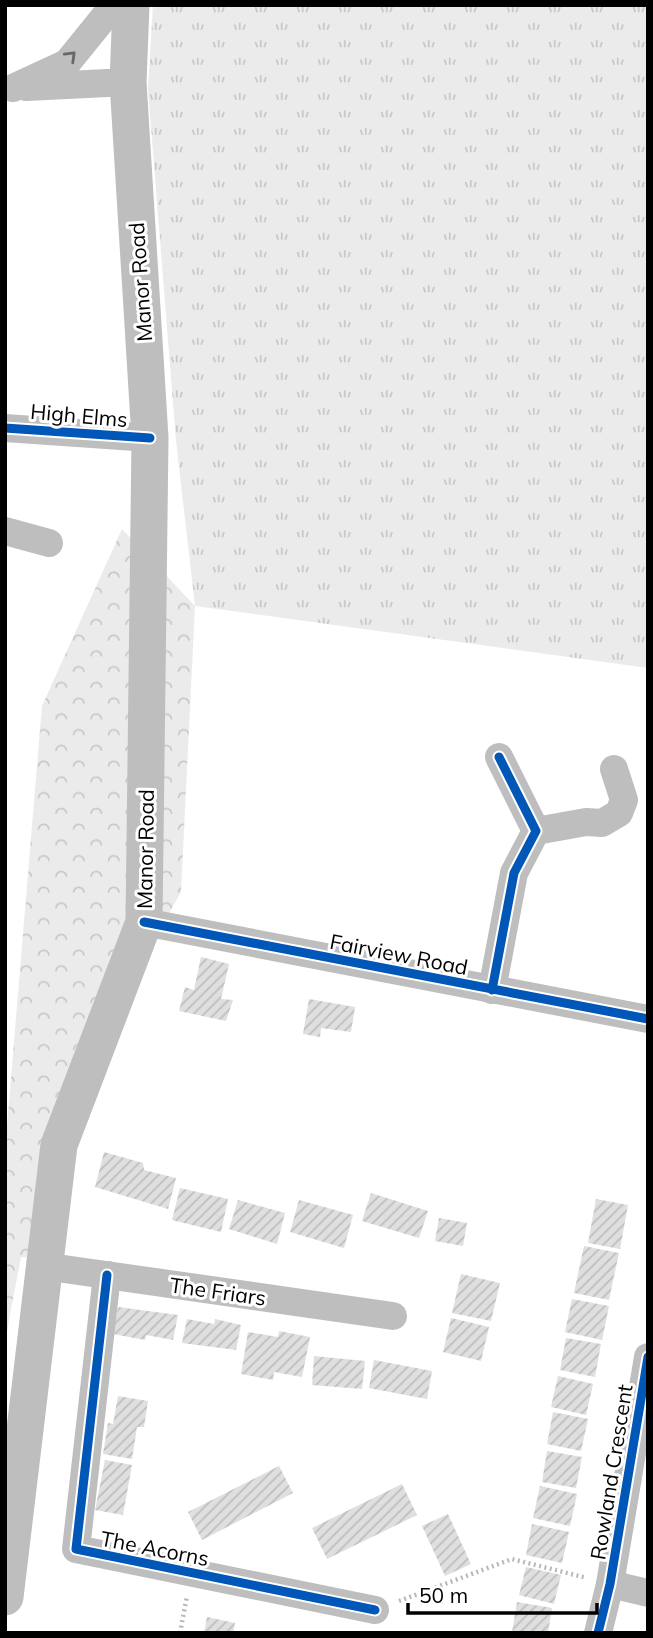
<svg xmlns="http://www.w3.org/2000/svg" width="653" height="1638" font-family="Mulish,sans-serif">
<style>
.grass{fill:url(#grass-tufts)}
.forest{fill:url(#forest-crowns)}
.building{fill:url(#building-hatch)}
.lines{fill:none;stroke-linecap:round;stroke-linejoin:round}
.path{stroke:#b9b9b9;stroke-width:4.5;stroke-dasharray:2 3.5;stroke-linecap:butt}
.minor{stroke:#bebebe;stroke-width:28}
.major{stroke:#bebebe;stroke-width:37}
.cycleway-casing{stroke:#fff;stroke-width:13}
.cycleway{stroke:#0057b8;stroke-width:9}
.oneway{stroke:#686868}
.labels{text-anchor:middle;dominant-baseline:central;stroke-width:6;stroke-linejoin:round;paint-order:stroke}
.street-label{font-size:21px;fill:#000;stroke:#fff}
</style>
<defs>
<pattern id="grass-tufts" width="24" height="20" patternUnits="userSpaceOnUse" patternTransform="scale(1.75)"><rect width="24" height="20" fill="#ebebeb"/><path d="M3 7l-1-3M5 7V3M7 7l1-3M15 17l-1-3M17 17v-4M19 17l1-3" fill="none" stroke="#c8c8c8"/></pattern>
<pattern id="forest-crowns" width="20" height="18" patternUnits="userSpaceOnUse" patternTransform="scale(1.75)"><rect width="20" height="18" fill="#ebebeb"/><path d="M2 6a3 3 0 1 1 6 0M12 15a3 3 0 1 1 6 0" fill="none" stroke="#c8c8c8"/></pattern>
<pattern id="building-hatch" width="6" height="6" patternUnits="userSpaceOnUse" patternTransform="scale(1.75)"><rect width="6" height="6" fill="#dfdfdf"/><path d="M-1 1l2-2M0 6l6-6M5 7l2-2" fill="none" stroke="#bebebe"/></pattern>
</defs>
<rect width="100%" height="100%" fill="#fff"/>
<polygon class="grass" points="153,5 648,5 648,668 195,606 176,441 148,89"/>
<polygon class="forest" points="122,529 195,606 181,892 69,1091 33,1258 21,1257 5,1341 5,1150 42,706"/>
<g class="building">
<polygon points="201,957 229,964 221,999 233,1000 226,1021 179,1011 185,987 194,990"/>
<polygon points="309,999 355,1007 351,1032 321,1028 320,1037 303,1034"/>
<polygon points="104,1152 143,1163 144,1170 176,1178 168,1209 95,1187"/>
<polygon points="180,1188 228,1199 221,1232 172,1220"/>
<polygon points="371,1193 428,1211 419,1238 362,1221"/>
<polygon points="596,1199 628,1205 620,1249 588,1243"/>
<polygon points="238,1200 285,1213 277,1244 229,1229"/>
<polygon points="299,1200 353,1215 344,1248 290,1232"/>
<polygon points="439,1218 467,1223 463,1246 435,1241"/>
<polygon points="584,1246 619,1253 609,1300 574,1293"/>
<polygon points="461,1274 500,1283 491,1321 452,1313"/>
<polygon points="572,1299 609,1306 602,1340 565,1332"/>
<polygon points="118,1307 178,1315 173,1340 146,1335 145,1340 113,1334"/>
<polygon points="451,1318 489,1327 481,1361 443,1352"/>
<polygon points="187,1319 214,1324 215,1319 241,1325 236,1350 182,1343"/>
<polygon points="279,1331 310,1337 302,1377 274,1372 273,1380 241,1374 248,1332 278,1337"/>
<polygon points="566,1338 601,1344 595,1377 560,1370"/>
<polygon points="314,1356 365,1361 362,1389 312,1385"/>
<polygon points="374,1360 432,1371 427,1399 369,1388"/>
<polygon points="558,1376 593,1384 586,1415 551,1407"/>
<polygon points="118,1396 148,1401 144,1427 137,1427 132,1459 103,1454 108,1423 113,1424"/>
<polygon points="553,1412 588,1419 581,1451 547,1444"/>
<polygon points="547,1451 582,1457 576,1488 542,1482"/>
<polygon points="105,1460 132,1465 123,1515 95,1510"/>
<polygon points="279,1466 293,1493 202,1540 188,1512"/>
<polygon points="402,1484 417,1515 327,1559 312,1528"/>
<polygon points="540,1486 577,1494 570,1526 533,1518"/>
<polygon points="448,1514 471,1564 445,1576 422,1526"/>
<polygon points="532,1524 569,1532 562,1563 526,1555"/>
<polygon points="526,1567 561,1575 554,1604 519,1595"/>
<polygon points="517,1602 552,1608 548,1633 512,1632"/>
<polygon points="207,1617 235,1623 233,1633 204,1633"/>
</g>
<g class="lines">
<g class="path">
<polyline points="399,1601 512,1559 587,1578"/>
<polyline points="180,1633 187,1596"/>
</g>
<g class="minor">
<polyline points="26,87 128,82"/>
<polyline points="13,88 67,63 114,5"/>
<polyline points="5,428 150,438"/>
<polyline points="5,531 49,543"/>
<polyline points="536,831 586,822 602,823 619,813 624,800 614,769"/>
<polyline points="144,922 648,1019"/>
<polyline points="492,990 514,873 536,831 499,757"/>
<polyline points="43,1266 393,1316"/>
<polyline points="107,1275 76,1549 375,1610"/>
<polyline points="610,1584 648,1593"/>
<polyline points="598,1633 610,1584 648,1357"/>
</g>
<polyline class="major" points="5,1597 59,1145 144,922 150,438 128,82 131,5"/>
<defs>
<g id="cycleway">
<polyline points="5,428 150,438"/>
<polyline points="144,922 648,1019"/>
<polyline points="492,990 514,873 536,831 499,757"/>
<polyline points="107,1275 76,1549 375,1610"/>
<polyline points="598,1633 610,1584 648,1357"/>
</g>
</defs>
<use href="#cycleway" class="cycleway-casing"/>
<use href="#cycleway" class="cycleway"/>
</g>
<defs><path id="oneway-chevron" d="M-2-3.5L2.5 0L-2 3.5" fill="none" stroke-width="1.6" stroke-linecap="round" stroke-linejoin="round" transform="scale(1.75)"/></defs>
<use class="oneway" href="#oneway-chevron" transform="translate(71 56) rotate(-44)"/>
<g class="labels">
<g class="street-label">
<text transform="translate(140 282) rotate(-94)">Manor Road</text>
<text transform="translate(79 415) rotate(5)">High Elms</text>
<text transform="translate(145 849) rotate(-89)">Manor Road</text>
<text transform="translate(399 954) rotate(11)">Fairview Road</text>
<text transform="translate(218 1291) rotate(8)">The Friars</text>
<text transform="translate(611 1472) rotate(-81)">Rowland Crescent</text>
<text transform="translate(155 1548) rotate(11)">The Acorns</text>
</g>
</g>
<rect width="653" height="1638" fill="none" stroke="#000000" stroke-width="14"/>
<path d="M408 1603v10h189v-10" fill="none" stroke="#000000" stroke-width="3.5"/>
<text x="419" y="1603" font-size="21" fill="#000000" stroke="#ffffff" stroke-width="5" paint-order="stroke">50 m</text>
</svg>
